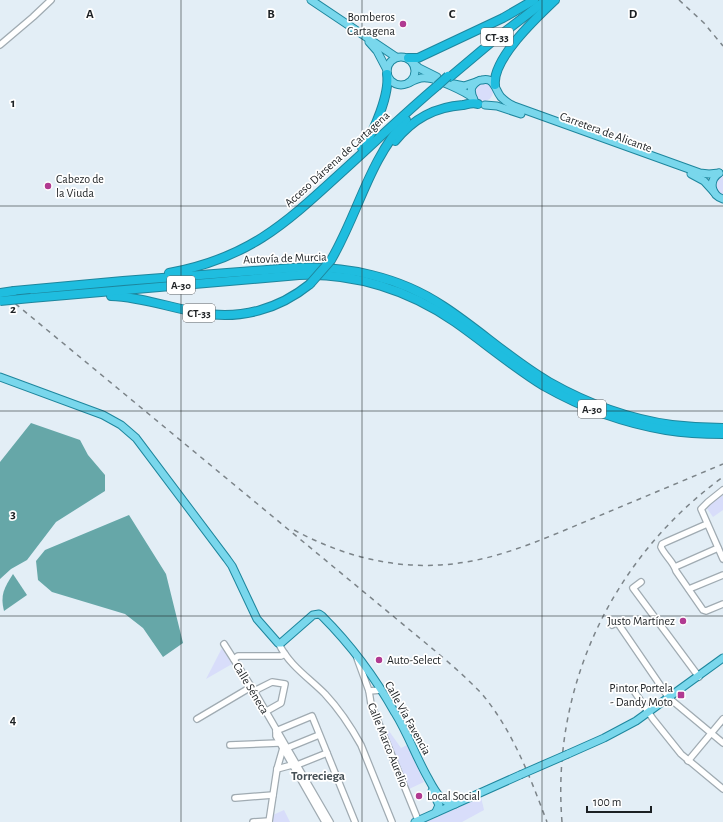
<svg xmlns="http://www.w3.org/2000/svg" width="723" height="822" font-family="'Alegreya Sans',sans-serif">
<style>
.green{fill:#d8ddfa}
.water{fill:#66a7a8}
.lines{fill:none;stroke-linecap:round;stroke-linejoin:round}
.minor-casing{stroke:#a0abb2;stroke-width:8}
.major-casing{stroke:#1e869d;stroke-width:9}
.highway-casing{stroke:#1e869d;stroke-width:10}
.minor{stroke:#fff;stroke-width:5.5}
.major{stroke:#79d7ec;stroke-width:7}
.highway{stroke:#1fbddf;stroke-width:8}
.rail{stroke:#7c8489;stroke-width:1.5;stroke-dasharray:5 5;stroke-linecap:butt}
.major-bridge-casing{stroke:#1e869d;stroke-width:9;stroke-linecap:butt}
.highway-bridge-casing{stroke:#1e869d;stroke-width:10;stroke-linecap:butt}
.major-bridge{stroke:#79d7ec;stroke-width:7}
.highway-bridge{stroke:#1fbddf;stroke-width:8}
.grid{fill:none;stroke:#1c2023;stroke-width:1;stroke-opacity:0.55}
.poi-dot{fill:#b13a91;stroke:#fff;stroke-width:1.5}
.labels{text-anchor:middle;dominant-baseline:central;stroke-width:3.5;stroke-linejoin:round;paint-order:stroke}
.shield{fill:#fff;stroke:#606365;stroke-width:1}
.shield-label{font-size:11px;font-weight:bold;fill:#1c2023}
.poi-label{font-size:12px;fill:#1c2023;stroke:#fff;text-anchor:end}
.street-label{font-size:12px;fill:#1c2023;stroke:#fff}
.neighbourhood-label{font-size:13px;font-weight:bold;fill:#465056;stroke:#fff}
.grid-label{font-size:13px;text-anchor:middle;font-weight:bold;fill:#1c2023;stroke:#fff;stroke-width:3.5;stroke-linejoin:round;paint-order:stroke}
</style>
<rect width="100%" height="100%" fill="#e3eef6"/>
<g class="green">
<circle cx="484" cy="92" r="9"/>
<polygon points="720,172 723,172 723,199 713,190"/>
<polygon points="723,495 723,510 713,517 706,507"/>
<polygon points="222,648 232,664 206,679"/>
<polygon points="389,731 401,748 407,745 424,782 409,789 386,732"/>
<polygon points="481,797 484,810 462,822 426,822"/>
<polygon points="284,810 290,822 273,822 273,815"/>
</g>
<g class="water">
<polygon points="31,423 80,440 88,455 105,475 105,491 56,522 27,560 11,569 0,579 0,462"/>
<polygon points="129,515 166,574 183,643 163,657 143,628 125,614 52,592 38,580 36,561 45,550"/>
<path d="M13,574l14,21 -23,16c-4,-16 0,-23 9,-37z"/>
</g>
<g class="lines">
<defs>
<g id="minor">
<polyline points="0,45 33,17 51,0"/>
<polyline points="723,490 708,502 701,509 723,559"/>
<path d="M707,524l-41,18 -4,2 -1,3c4,9 13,15 15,24l27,39 3,1 17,-7"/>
<polyline points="675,567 718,548"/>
<polyline points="641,582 633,588 699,677"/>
<polyline points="689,589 723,575"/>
<polyline points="612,625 617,622 669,698 723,743"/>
<polyline points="224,644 254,691 330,822"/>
<path d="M279,644c10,21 30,34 46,50 14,15 26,33 36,51l31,77"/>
<polyline points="357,658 369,691 381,690"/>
<polyline points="234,659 238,656 281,656 285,654"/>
<polyline points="254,691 272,682 285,684 281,703 265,712"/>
<polyline points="369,691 371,704 418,820"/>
<polyline points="634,691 653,719 681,754 723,789"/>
<polyline points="197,719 251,687"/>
<polyline points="276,731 312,716 355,822"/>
<polyline points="276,731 276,736 325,822"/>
<polyline points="230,745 279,743"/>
<polyline points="287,748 319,735"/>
<polyline points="688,761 723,719"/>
<polyline points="297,765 327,753"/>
<polyline points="277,769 292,765"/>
<polyline points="235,798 273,795"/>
<polyline points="253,822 269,821"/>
<polyline points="269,822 277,769 283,748"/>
</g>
<g id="major">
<polyline points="311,0 396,57"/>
<polyline points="369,42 377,51 387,70"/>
<circle cx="401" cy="71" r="14"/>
<polyline points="413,63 419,68 437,77"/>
<path d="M409,83c5,-3 11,-6 18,-5 9,0 39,14 46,20"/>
<polyline points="454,84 464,86 476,82"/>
<path d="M474,100c-2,-4 -4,-8 -2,-13 2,-3 5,-7 10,-7 13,-3 13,10 19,17 4,4 8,7 13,9l186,67 9,1 10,-1"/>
<polyline points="485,105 497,106 521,114"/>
<path d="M719,173c-11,8 -8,22 4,26"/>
<polyline points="691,174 704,181 714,192"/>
<path d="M0,377l103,38 18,10 15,13 91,121 5,7 25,53 21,24h3l32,-28 6,-1 3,2c28,28 54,63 73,97 13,21 21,44 33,65 6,11 13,26 27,26"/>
<polyline points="568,754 604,738 636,721 723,658"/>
<polyline points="432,791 439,805 436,812"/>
<polyline points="415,822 520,775"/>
</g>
<g id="highway">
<polyline points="408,58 418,58 503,18 534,0"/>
<polyline points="450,77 494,40 546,0"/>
<path d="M495,85c-3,-26 42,-68 60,-85"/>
<path d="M395,141c18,-22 39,-34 68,-36 5,-1 10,-3 15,-1"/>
<path d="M362,148c12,-15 28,-55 25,-74"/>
<path d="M331,260c27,-46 38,-100 75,-140"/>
<path d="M169,273c81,-15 117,-50 175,-103 31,-28 61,-57 93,-84"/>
<path d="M14,291l109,-10 170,-13c52,-3 107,9 150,38 37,24 68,54 106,76 37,21 80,37 123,43 17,2 34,3 51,3"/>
<path d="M111,296c32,1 59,12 90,17 40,7 78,-4 109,-29"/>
<path d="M31,298l268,-23c56,-2 110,15 156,47 30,21 58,45 89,64 37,21 79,37 122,44 18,3 38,4 57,4"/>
</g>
</defs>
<use href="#minor" class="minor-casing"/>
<use href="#major" class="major-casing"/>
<use href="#highway" class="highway-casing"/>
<use href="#minor" class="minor"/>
<use href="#major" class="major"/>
<use href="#highway" class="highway"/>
<g class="rail">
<polyline points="679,0 704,23 723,46"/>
<path d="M0,291l428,354c18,15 37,31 54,49 31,37 48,83 65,128"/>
<path d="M294,530c56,30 115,43 178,31 42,-8 83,-27 122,-43 43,-18 86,-36 129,-54"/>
<path d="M562,822c-11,-136 51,-265 161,-345"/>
</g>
<defs>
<polyline id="major-bridge" points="520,775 568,754"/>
<g id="highway-bridge">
<polyline points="437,86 448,76"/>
<polyline points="310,284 331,260"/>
<polyline points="0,293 14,291"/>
<polyline points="0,301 31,298"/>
</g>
</defs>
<use href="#major-bridge" class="major-bridge-casing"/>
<use href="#highway-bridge" class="highway-bridge-casing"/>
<use href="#major-bridge" class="major-bridge"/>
<use href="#highway-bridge" class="highway-bridge"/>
</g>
<path class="grid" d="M181,0v822M362,0v822M542,0v822M0,206h723M0,411h723M0,616h723"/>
<g class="poi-dot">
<circle cx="403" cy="24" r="4"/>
<circle cx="48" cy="186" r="4"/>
<circle cx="683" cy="621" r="4"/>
<circle cx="379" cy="660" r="4"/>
<rect x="677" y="691" width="8" height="8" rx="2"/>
<circle cx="419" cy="796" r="4"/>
</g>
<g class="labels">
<g class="shield">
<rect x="481" y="28" width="32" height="18" rx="3"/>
<rect x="167" y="276" width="28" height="18" rx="3"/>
<rect x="183" y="304" width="32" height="18" rx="3"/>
<rect x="578" y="400" width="28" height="18" rx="3"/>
</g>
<g class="shield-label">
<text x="497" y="37">CT-33</text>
<text x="181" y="285">A-30</text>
<text x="199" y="313">CT-33</text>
<text x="592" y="409">A-30</text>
</g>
<g class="poi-label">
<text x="395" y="17">Bomberos<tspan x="395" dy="14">Cartagena</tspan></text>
<text x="56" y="179" text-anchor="start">Cabezo de<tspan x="56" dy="14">la Viuda</tspan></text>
<text x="675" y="621">Justo Martínez</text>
<text x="387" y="660" text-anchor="start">Auto-Select</text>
<text x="673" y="688">Pintor Portela<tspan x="673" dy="14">- Dandy Moto</tspan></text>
<text x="427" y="796" text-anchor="start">Local Social</text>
</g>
<g class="street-label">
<text transform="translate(606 132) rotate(20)">Carretera de Alicante</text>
<text transform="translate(337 159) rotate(-42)">Acceso Dársena de Cartagena</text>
<text transform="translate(285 258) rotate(-2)">Autovía de Murcia</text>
<text transform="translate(251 688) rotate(59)">Calle Séneca</text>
<text transform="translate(408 718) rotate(61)">Calle Vía Favencia</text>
<text transform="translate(388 745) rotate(68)">Calle Marco Aurelio</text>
</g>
<g class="neighbourhood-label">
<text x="318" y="776">Torreciega</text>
</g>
</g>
<g class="grid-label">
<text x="90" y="18">A</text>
<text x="271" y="18">B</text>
<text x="452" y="18">C</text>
<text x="633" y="18">D</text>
<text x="13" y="107">1</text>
<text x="13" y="313">2</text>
<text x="13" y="518">3</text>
<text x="13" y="724">4</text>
</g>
<path d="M587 806v6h64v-6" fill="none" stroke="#1c2023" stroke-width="2"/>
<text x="593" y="806" font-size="12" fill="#1c2023" stroke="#ffffff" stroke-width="3" paint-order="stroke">100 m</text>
</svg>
